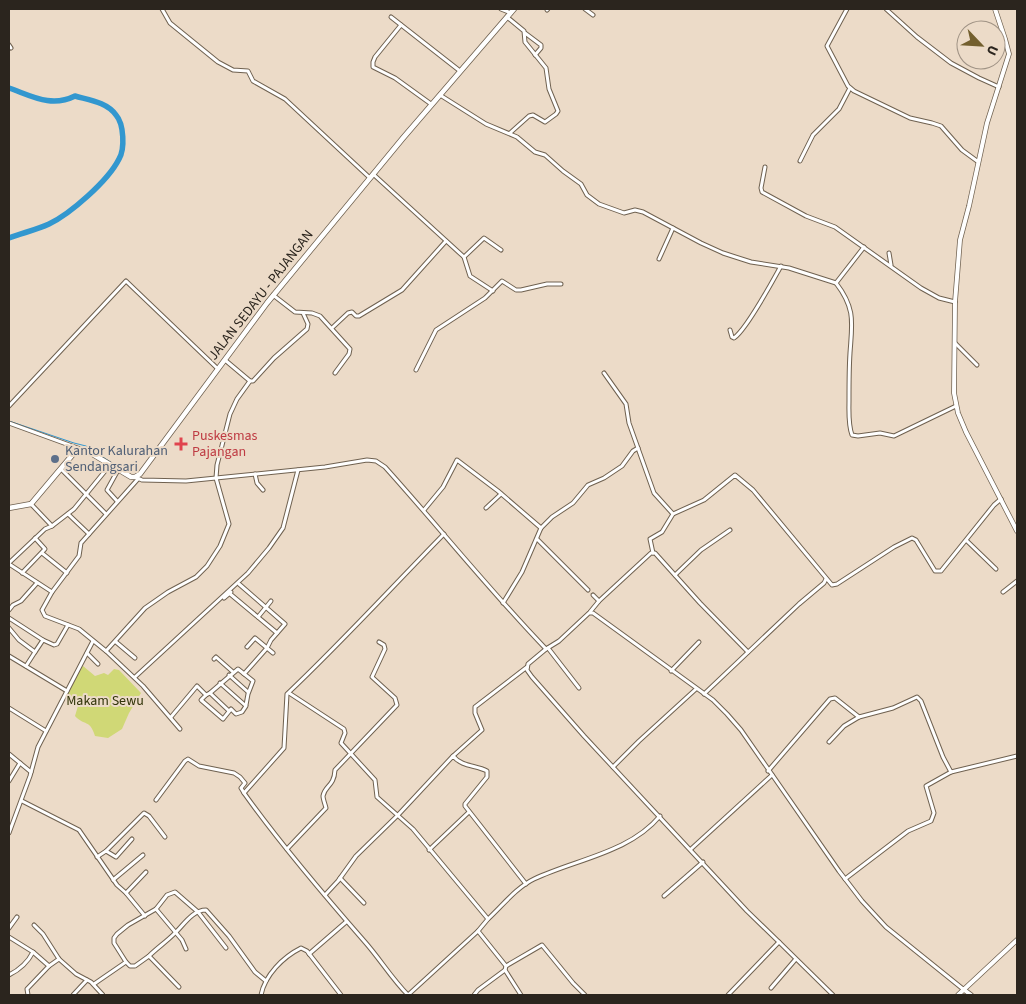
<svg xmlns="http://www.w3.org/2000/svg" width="1026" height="1004" font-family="'Source Sans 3',sans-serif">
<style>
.green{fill:#d0d876}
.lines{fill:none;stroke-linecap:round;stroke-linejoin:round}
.stream{stroke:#3297cf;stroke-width:1}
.river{stroke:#3297cf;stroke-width:5.5}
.minor-casing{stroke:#6f6150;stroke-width:5}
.tertiary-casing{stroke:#6f6150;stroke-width:5.5}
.primary-casing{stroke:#6f6150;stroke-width:6}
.minor{stroke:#fff;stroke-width:3}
.tertiary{stroke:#fff;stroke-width:4}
.primary{stroke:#fff;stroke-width:4.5}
.health-dot{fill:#e0444e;stroke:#ecdbc8;stroke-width:2}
.service-dot{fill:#5c6f8a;stroke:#ecdbc8;stroke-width:2}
.labels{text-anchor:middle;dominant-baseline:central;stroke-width:4;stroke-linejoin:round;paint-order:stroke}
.street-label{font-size:14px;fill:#2b251e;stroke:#ecdbc8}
.health-label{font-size:14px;fill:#be3a42;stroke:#ecdbc8;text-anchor:start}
.service-label{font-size:14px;fill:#4e5e75;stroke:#ecdbc8;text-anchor:start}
.park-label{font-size:14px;fill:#313409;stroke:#ecdbc8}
</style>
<rect width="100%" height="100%" fill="#ecdbc8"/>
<path class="green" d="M83,666l12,10 9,-3 4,2 6,-6 5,1 22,23 -12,20 -7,16 -14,9 -13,-2c-5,-17 -11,-10 -20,-20l3,-10 -2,-4 -11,-6 14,-27z"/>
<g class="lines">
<polyline class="stream" points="9,421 74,443 86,446 112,463"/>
<path class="river" d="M9,88c23,8 42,20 66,8 14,4 32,6 41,19 8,9 9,34 3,44 -11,22 -49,55 -70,65 -13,6 -27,9 -40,14"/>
<defs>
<g id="minor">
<polyline points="162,9 170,23 218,62 233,70 248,71 253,81 285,99 370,178"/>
<polyline points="501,9 511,13"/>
<polyline points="585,9 593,15"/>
<polyline points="847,9 827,46 848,86 854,91 910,118 932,123 941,126 962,150 977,161"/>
<polyline points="886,9 917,37 951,63 979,78 999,87"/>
<polyline points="547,10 548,9"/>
<polyline points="391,17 460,71"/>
<polyline points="507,17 524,31 525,42 546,68 549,89 558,111 556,114 545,122 533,115 529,116 510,133"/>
<polyline points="401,25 375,57 373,62 373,67 395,78 431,104"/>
<polyline points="525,33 541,45 541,48 535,55"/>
<polyline points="9,45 11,48"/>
<polyline points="440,95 486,124 517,137 535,152 545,155 563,171 581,184 587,195 599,204 624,213 635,210 643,212 701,243 723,253 751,262 789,268 836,283"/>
<polyline points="800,161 813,135 839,109 850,88"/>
<polyline points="765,167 761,188 762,192 806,216 835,227 921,288 939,298 955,302"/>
<polyline points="373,174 464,257 470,276 493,291"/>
<path d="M864,247l-28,36c20,26 16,40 14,70 -1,15 -1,31 -1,47 0,11 -1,24 3,35l6,1 22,-3 14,3 62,-30"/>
<polyline points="889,253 891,265"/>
<polyline points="464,257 484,238 501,250"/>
<polyline points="659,259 673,228"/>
<polyline points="273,295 295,312 312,313 320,316 350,349 349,354 335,373"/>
<polyline points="332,328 348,313 352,312 356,316 359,316 402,290 446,241"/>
<path d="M730,330l2,7 2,1c13,-9 38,-56 47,-72"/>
<polyline points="955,343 977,365"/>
<polyline points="225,360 250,381"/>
<polyline points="416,370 436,330 485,298 502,281 516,290 521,290 547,284 561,284"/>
<polyline points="604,373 626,404 629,423 654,493 673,514"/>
<polyline points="9,406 126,281 218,369"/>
<polyline points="9,423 83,450"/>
<polyline points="61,469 106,514"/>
<polyline points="255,474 257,483 263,490"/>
<path d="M135,477l7,3 44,1 139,-14 42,-7 9,1 9,6c54,60 105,124 161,182l13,-8 30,-28h4l120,87 14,14 14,16 98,141 23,30 24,26 77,62"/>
<polyline points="138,479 81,543 79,556 52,592 42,610 45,616 79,629 106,651 145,608 168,592 196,577 207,566 220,546 229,524 216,478 217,465 230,414 237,399 250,381 253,381 274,358 307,329 308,324 303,313"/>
<polyline points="117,501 107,490 118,470"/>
<polyline points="31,504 52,526 74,509 110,465"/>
<polyline points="486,508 501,494"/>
<polyline points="424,510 443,487 457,460 498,491 541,528"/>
<polyline points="68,514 89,534"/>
<polyline points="537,539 588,590"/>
<polyline points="967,541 996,569"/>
<polyline points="42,553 67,573"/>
<polyline points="653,553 650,539 662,532 673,514 704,500 735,475 753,490 832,585 837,584 894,547 912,538 916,540 935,571 941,571 994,505 1001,499"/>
<polyline points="9,563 45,529 52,526"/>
<polyline points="9,564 52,592"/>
<polyline points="22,573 45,549 35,538"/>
<polyline points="675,575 701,550 730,530"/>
<polyline points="239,584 285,624 271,640 267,648 244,674"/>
<polyline points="1003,592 1017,581"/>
<polyline points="229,593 277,633"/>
<polyline points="593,595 599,601"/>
<polyline points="224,598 231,592"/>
<polyline points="503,603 522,572 541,528 552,517 573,503 588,485 604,478 622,466 633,451 638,448"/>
<polyline points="9,610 13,605 21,601 37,583"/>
<polyline points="590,612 599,601 651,553 655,553 700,603 748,652"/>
<polyline points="258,617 271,601"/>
<polyline points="9,618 43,640"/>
<polyline points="9,628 19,640 35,652 26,666"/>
<polyline points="116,642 135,658"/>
<polyline points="247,647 255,638 273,653"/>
<polyline points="548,648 579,688"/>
<polyline points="546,649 528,664 527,670 532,677 584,736 747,911 779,942"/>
<polyline points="106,651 143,686 180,729"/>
<polyline points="35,652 43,640 54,645 57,644 68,625"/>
<polyline points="87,653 98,664"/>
<polyline points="9,656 67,691"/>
<polyline points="214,659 216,657 233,672"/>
<polyline points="671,671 699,642"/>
<polyline points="229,675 248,692"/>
<polyline points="135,677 248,573 269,548 283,528 298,470"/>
<polyline points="210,693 229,711"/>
<polyline points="289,693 344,729 345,733 341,743 375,780 377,797 413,829 488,919 478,931 506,966 505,970 521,995"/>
<polyline points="704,694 799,604 824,583 826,579"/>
<polyline points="206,695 210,693 238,669 253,681 248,694 246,705"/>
<polyline points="9,708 46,731"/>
<polyline points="171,717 197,686 206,695 201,700 223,719 231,709 236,714 242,712 246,706 220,683"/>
<polyline points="829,742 844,726 859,717 893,708 917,697 921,701 943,757 951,772 1017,756"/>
<polyline points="9,754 31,772"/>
<polyline points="453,756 482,730 475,713 475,707 527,667"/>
<polyline points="613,767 639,741 696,689"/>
<polyline points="768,771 830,699 835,698 859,717"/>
<polyline points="9,781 20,763"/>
<polyline points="156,800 185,761 188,759 199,766 234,773 240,777 245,783 241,788 244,793"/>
<polyline points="22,801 79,830 117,885 126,893 145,916"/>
<polyline points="9,833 30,776 38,747 93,641"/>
<path d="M287,849l39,-41c-1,-4 -3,-9 -3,-12 2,-11 11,-9 12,-26l62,-65 -2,-7 -23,-21 13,-28 -1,-4 -5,-3"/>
<polyline points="691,849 772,775"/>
<polyline points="429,850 469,812"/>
<polyline points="106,851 144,813 149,816 165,837"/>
<polyline points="97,857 106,851 116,857 132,839"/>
<polyline points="340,878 364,903"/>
<polyline points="845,879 908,831 931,821 934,813 926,786 951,772"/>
<polyline points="113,880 143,855"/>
<polyline points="126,893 146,872"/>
<path d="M325,895l13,-14 18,-25 42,-41 55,-59c9,11 23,9 34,15v6l-22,27v2l61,78"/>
<polyline points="664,896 703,862"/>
<polyline points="156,909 182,940 186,949"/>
<path d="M488,919c14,-13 29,-32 46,-40 42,-20 95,-26 126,-63"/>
<polyline points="34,925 43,934 59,959 76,974 91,982 103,995"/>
<polyline points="9,928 17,917"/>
<polyline points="9,937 33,952 49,966 27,989 28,995"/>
<polyline points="309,954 346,922"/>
<path d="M149,956c8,-8 17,-14 25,-22 9,-8 18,-24 32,-24l23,26 26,36 11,9"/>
<polyline points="126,962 130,966 135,966 149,956 179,987"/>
<polyline points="49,966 59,959"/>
<polyline points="506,966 542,945 573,983 585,995"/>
<path d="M9,975c10,-5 19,-13 24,-23"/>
<polyline points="94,984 126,962 114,943 114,938 117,934 128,925 156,909 167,895 175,892 198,912 226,948"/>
<polyline points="771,988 795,960"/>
<polyline points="73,995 87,980"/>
<path d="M261,995c4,-20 22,-38 40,-47l6,3 34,44"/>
<path d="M408,995c-16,-16 -28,-36 -43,-53 -42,-48 -84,-97 -121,-149l40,-45 3,-54c54,-51 105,-107 157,-160"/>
<polyline points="408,995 478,931"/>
<polyline points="474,995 478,990 505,970"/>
<polyline points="728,995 779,942 833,995"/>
</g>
<g id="tertiary">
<polyline points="995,9 1005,39 1009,54 987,123 969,206 960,240 955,302 954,393 958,413 966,432 1017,531"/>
<polyline points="963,989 971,995"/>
<polyline points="958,995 1017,940"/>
</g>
<polyline id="primary" points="9,508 31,504 74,453 83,450 89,452 131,477 135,477 140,474 267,303 403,138 514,9"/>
</defs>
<use href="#minor" class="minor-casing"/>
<use href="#tertiary" class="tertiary-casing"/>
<use href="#primary" class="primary-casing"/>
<use href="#minor" class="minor"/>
<use href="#tertiary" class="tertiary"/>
<use href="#primary" class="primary"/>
</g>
<path class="health-dot" d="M178.5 436.5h5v5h5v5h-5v5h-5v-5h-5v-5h5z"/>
<circle class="service-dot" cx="55" cy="459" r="5"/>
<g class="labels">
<g class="street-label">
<text transform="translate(261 295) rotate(-52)">JALAN SEDAYU - PAJANGAN</text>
</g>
<g class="health-label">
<text x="192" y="436">Puskesmas<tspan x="192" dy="16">Pajangan</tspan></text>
</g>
<g class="service-label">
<text x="65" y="451">Kantor Kalurahan<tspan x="65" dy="16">Sendangsari</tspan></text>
</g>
<g class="park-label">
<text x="105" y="701">Makam Sewu</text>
</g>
</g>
<rect width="1026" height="1004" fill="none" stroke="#2b251e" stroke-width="20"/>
<g transform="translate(981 45) rotate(115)"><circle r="24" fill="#ecdbc8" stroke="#9f9284"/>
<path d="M0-4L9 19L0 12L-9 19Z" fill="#735f2e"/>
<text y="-8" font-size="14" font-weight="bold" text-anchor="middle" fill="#2b251e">U</text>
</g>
</svg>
